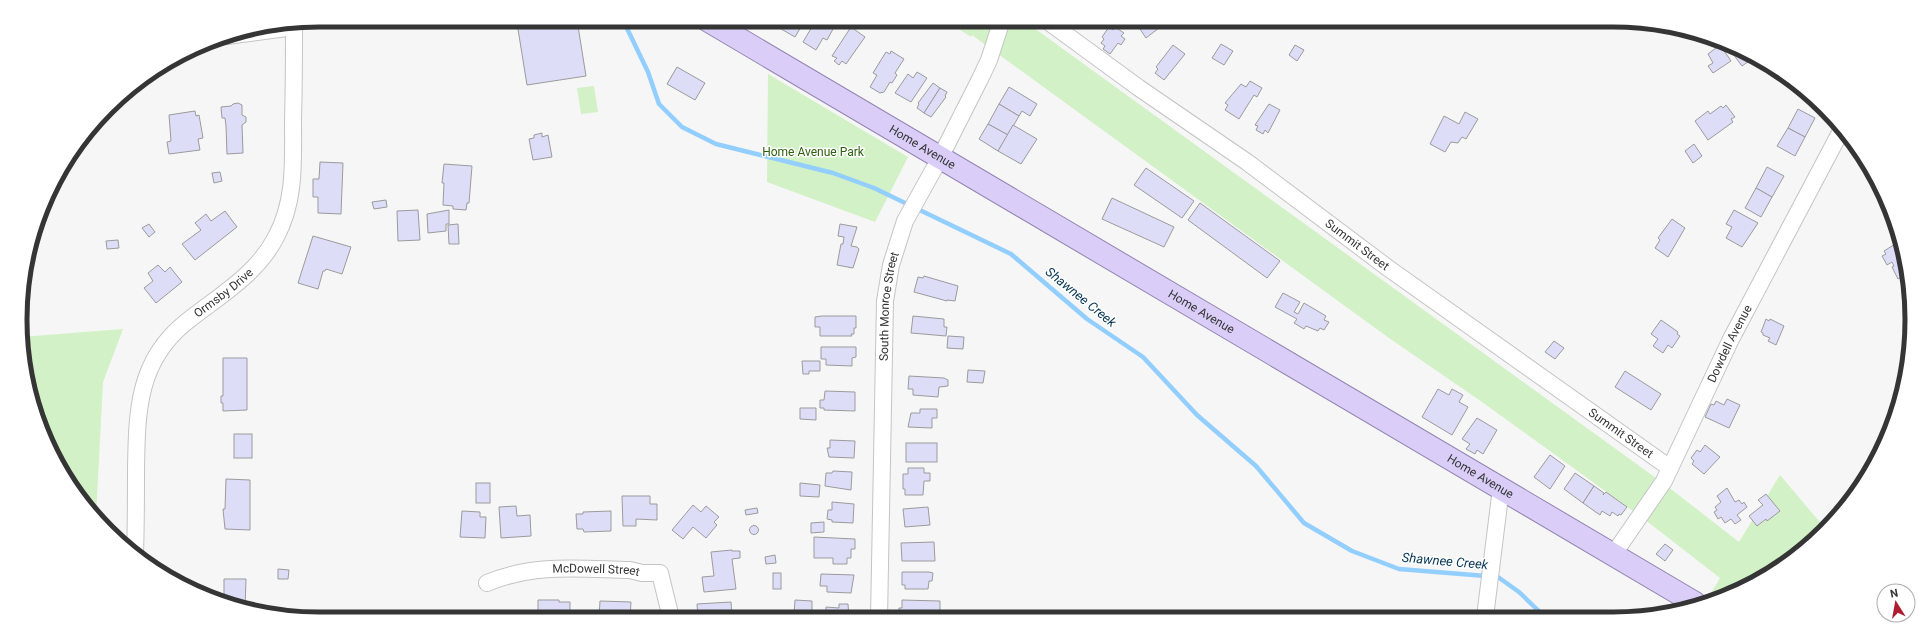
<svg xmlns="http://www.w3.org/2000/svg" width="1932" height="639" font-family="Roboto,sans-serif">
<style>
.green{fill:#d2f1c6}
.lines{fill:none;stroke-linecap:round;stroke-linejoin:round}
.stream{stroke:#92ceff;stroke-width:4.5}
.building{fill:#deddf8;stroke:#9b9b9c}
.street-casing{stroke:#c4c4c5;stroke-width:18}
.primary-casing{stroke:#9183b1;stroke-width:24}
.street{stroke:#fff;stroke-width:16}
.primary{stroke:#dacef8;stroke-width:22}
.labels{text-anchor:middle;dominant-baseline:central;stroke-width:3;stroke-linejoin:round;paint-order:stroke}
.street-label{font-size:12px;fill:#353535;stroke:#fff}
.park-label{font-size:12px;fill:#2e610f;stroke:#fff}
.water-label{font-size:13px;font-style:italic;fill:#033453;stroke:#fff}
.rim{fill:none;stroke:#353535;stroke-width:5}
</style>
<rect width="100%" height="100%" fill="#f6f6f7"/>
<g class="green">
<polygon points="945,20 1023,20 1667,486 1739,542 1780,475 1824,527 1810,545 1745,588 1707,600 1720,578 1644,519 1482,402 1389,338 972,35 971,37"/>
<polygon points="768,74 908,157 875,222 767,182"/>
<polygon points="594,86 598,112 581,114 577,88"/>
<polygon points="123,329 103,382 96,517 71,486 30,397 21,337"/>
</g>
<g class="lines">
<polyline class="stream" points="623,20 648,72 659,104 682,127 716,144 833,173 874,188 1011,254 1087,319 1143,357 1197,415 1256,466 1304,523 1352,551 1399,569 1498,577 1519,592 1545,617"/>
</g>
<g class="building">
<polygon points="528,20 577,20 586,76 527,85 517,23"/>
<polygon points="779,20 805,20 795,37 776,26"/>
<polygon points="816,20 838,20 827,40 823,38 816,50 803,42"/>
<polygon points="1153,20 1159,28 1146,38 1140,29"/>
<polygon points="851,27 865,37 846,64 842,61 839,65 834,61 837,58 832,56"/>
<polygon points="1109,27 1113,30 1115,27 1124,33 1121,36 1125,39 1121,45 1118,43 1110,54 1103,49 1105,46 1101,43 1104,39 1102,37"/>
<polygon points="1221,44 1233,51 1224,65 1212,58"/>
<polygon points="1173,45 1185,54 1164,80 1155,73 1158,69 1156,67"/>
<polygon points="1295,45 1304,50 1297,61 1289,55"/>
<polygon points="1720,45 1731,61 1713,73 1708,66 1713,63 1708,54"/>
<polygon points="1739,49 1755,57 1742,66 1733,54"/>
<polygon points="891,51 904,59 895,73 897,75 892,83 890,82 884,92 880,93 870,87 877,75 873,73 886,52 890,54"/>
<polygon points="677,67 705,83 695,100 667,84"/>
<polygon points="917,72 927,78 911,102 895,93 908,74 913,78"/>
<polygon points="1250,81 1262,88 1257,97 1254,95 1239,119 1225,110 1228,105 1225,103 1241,84 1246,87"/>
<polygon points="933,83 940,88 924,113 917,108 919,104 918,103"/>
<polygon points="1009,87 1037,104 1030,116 1022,111 1019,116 999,104"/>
<polygon points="940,88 947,92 945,96 946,97 931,117 924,113"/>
<polygon points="238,103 242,105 242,115 246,117 246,122 242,125 243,153 227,154 226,126 225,118 222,118 221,107 231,106 233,104"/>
<polygon points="999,104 1019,116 1008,135 988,124"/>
<polygon points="1269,104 1280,110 1268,133 1265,130 1263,134 1256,130 1258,126 1255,125"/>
<polygon points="1726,105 1735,117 1731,119 1733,122 1708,140 1695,121 1708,111 1710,114 1721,106 1723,108"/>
<polygon points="1798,109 1815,118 1805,137 1788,128"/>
<polygon points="195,111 196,116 199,115 203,138 198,139 200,150 169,154 167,142 171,141 169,115"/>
<polygon points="1465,112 1478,119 1466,139 1462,137 1458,143 1451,142 1445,152 1430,144 1444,116 1459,124"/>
<polygon points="988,124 1008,135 998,151 979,139"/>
<polygon points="1013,125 1037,139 1021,164 998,151"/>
<polygon points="1788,128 1805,137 1795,156 1777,146"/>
<polygon points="542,133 542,137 548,135 552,157 533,160 529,139 534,138 534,135"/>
<polygon points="1694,144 1702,156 1693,163 1685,151"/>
<polygon points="320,162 343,163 341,214 318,213 318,197 313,197 313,179 319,179"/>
<polygon points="444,164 472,166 469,203 467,203 466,210 453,209 453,206 443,205 444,183 442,183"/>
<polygon points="64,166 68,166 68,173 59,173"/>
<polygon points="1767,167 1784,176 1772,197 1756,188"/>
<polygon points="1146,168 1194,201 1182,218 1134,185"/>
<polygon points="220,172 222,181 214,183 212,173"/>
<polygon points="1756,188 1772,197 1761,217 1745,208"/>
<polygon points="1112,198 1174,227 1164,247 1102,219"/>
<polygon points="386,200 387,207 374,209 372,202"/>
<polygon points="1200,203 1280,261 1267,278 1188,220"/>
<polygon points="418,210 420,240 398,241 397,211"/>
<polygon points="449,210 449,224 446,224 446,231 428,233 427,214"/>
<polygon points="1734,210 1758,223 1742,247 1726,238 1732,227 1726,224"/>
<polygon points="225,211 237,227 195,260 182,244 201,230 195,223 206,214 211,221"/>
<polygon points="1672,219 1685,228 1668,257 1655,248 1660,240 1658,238"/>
<polygon points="149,224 155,232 149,237 142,228"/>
<polygon points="458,224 459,244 449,244 448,225"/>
<polygon points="840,224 857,227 851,246 857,247 859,249 853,268 837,265 841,244 843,244 844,237 838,236"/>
<polygon points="313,236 351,247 342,274 326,269 325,271 323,271 318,289 298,283"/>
<polygon points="118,240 119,248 107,249 106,241"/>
<polygon points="1900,241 1903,251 1898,254 1907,269 1907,273 1898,279 1892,267 1894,266 1892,262 1887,265 1882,256 1886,254 1884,251"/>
<polygon points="158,265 165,272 170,267 182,282 156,303 144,288 153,281 148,273"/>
<polygon points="924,276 958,286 955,301 947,300 947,301 914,292 918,277 923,278"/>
<polygon points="1283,293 1300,302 1294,312 1298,314 1304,303 1326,316 1324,320 1329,322 1324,330 1320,328 1318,331 1306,326 1304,329 1294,323 1297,319 1275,307"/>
<polygon points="822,316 856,316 856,328 854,328 854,334 851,334 852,336 820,336 820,327 815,327 815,317"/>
<polygon points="913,316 944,319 944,327 947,327 946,336 911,333"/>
<polygon points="1766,319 1769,321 1770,319 1784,326 1776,345 1768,341 1770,338 1763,335 1763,333 1761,332"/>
<polygon points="1661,320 1678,332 1677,334 1680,336 1672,348 1668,345 1663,353 1653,346 1658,339 1651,334"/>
<polygon points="948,336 964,337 963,349 947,348"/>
<polygon points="1554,341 1564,348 1555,359 1545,352"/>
<polygon points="821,347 856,347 856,357 852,358 852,366 826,365 826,359 821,359"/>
<polygon points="223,358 247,358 247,410 223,411 223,403 221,403 221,396 223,396"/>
<polygon points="802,361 820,361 820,371 809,371 809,374 803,374"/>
<polygon points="968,370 985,371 983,383 967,382"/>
<polygon points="1625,371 1661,394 1651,410 1615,387"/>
<polygon points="909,376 944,378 948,380 948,386 939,387 938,397 913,395 913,389 908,389"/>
<polygon points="1438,389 1449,395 1452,389 1463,395 1459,402 1468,407 1452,435 1422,417"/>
<polygon points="825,391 855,392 855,411 824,410 824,408 820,408 820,400 824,400"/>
<polygon points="1727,399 1740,405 1729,428 1705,417 1711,404 1714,405 1716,401 1724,405"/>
<polygon points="800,408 816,408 816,420 800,419"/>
<polygon points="920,409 937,409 937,418 932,418 932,428 908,427 911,413 920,413"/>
<polygon points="1477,418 1497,430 1483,454 1477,450 1475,454 1466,449 1470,444 1462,439"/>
<rect x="234" y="434" width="18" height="24"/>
<polygon points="830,440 855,441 854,458 829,457 827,448 830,448"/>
<rect x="906" y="443" width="31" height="19"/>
<polygon points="1705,445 1720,457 1704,474 1692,464 1694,461 1691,458 1697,450 1700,452"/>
<polygon points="1550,455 1565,466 1550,489 1534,477"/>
<polygon points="908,468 924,468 924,473 930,473 930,481 924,481 923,495 905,495 905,489 903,489 903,474 908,474"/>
<polygon points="833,471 852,472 851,490 825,486 826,473 832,473"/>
<polygon points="1575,473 1594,486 1583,503 1564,489"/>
<polygon points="226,479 250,480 250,530 225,529 223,509 225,509"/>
<rect x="476" y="483" width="14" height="20"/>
<polygon points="800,483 820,485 819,497 800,496"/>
<polygon points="1594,486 1604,493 1603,495 1606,492 1627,507 1621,515 1619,514 1618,516 1612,512 1610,516 1602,511 1600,515 1583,503"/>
<polygon points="1727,488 1735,502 1739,500 1742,504 1744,502 1747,507 1737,515 1741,520 1735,524 1731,519 1725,523 1721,517 1718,519 1714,512 1717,510 1715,507 1721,502 1717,496"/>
<polygon points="1766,494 1780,511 1767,521 1766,519 1757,526 1749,516 1763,505 1758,500"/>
<polygon points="622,496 650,496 650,504 657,504 657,520 636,519 636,526 623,526"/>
<polygon points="832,502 854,504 853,523 832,522 832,520 827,519 828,510 832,510"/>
<polygon points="693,505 701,512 706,506 719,517 714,522 717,525 706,538 693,527 683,539 672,530"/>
<polygon points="516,506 517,516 530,515 531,536 501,538 499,507"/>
<polygon points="928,507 930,525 905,527 903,509"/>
<polygon points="757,508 758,513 746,515 745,510"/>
<polygon points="462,511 480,512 480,517 486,517 485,538 460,537"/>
<polygon points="611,511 611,531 584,532 583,529 577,529 576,514 583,514 583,512"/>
<polygon points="824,522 824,532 811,533 811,523"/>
<circle cx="754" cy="530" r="4.5"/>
<polygon points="814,537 855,539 855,549 851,549 851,558 847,558 847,564 833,564 833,558 814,558"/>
<polygon points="934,542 935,561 902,561 901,543"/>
<polygon points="1665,544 1673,550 1665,561 1656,554"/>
<polygon points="732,550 732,551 740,551 740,558 732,559 736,589 704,592 702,577 714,576 711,552"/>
<polygon points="775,555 776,563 766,564 765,557"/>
<polygon points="278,569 289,570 288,579 278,579"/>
<polygon points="902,572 929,572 933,573 932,581 929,581 928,589 905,589 905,585 902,585"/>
<rect x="773" y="573" width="8" height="16"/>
<polygon points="821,574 854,575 851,593 827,592 827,586 820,586"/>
<polygon points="224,579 246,579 245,609 224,602"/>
<polygon points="538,600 559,600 559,602 570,602 570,619 538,619"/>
<polygon points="795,600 812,601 812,616 794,615"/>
<polygon points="902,600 940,601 940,615 934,614 933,618 903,618 903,616 899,616 899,608 902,608"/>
<polygon points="600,601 631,602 630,618 599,617"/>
<polygon points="731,602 732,618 698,618 697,604"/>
<polygon points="839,604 848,604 849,618 820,618 820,613 826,613 826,607 839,608"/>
</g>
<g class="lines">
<defs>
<g id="street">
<path id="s1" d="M1046,20l93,68 108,74 141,106 282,200"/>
<polyline points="227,36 294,27"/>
<path id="s2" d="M135,554c1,-28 1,-57 1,-85 1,-56 1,-107 49,-146 32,-26 71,-47 91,-86 20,-37 17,-77 17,-118 1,-32 1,-64 1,-97"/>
<path id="s3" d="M1613,555l51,-74 67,-142 111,-210"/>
<path id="s4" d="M487,583c48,-20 93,-14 143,-13l12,3h18l11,45"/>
<polyline points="1485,617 1501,488"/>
<path id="s5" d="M879,618l6,-317 6,-36 14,-44 35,-63 40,-79 9,-19 13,-40"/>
</g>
<g id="primary">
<path id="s6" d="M707,20l988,583"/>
</g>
</defs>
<use href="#street" class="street-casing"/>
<use href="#primary" class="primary-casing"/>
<use href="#street" class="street"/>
<use href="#primary" class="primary"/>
</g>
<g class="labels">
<g class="street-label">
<text stroke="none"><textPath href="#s6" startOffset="250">Home Avenue</textPath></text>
<text stroke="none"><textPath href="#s1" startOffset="384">Summit Street</textPath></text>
<text stroke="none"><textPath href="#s2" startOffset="294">Ormsby Drive</textPath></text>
<text stroke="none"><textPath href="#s5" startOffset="312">South Monroe Street</textPath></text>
<text stroke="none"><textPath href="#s6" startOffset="574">Home Avenue</textPath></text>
<text stroke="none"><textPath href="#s3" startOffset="242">Dowdell Avenue</textPath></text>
<text stroke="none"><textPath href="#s1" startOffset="708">Summit Street</textPath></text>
<text stroke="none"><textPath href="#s6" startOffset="898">Home Avenue</textPath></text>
<text stroke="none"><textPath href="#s4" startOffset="111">McDowell Street</textPath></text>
</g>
<g class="park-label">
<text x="813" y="152">Home Avenue Park</text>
</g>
<g class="water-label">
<text transform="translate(1081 297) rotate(39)">Shawnee Creek</text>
<text transform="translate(1445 561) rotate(5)">Shawnee Creek</text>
</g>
</g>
<path d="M0 0H1932V639H0ZM319 27H1613A292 292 0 0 1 1905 319V320A292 292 0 0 1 1613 612H319A292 292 0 0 1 27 320V319A292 292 0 0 1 319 27Z" fill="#fff" fill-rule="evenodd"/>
<path class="rim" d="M319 27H1613A292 292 0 0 1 1905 319V320A292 292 0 0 1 1613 612H319A292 292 0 0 1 27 320V319A292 292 0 0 1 319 27Z"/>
<g transform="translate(1896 603) rotate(349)"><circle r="19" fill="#ffffff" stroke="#aeaeae"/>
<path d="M0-3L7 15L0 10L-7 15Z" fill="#af1c2f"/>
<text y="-6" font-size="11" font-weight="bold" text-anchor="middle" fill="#353535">N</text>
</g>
</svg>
